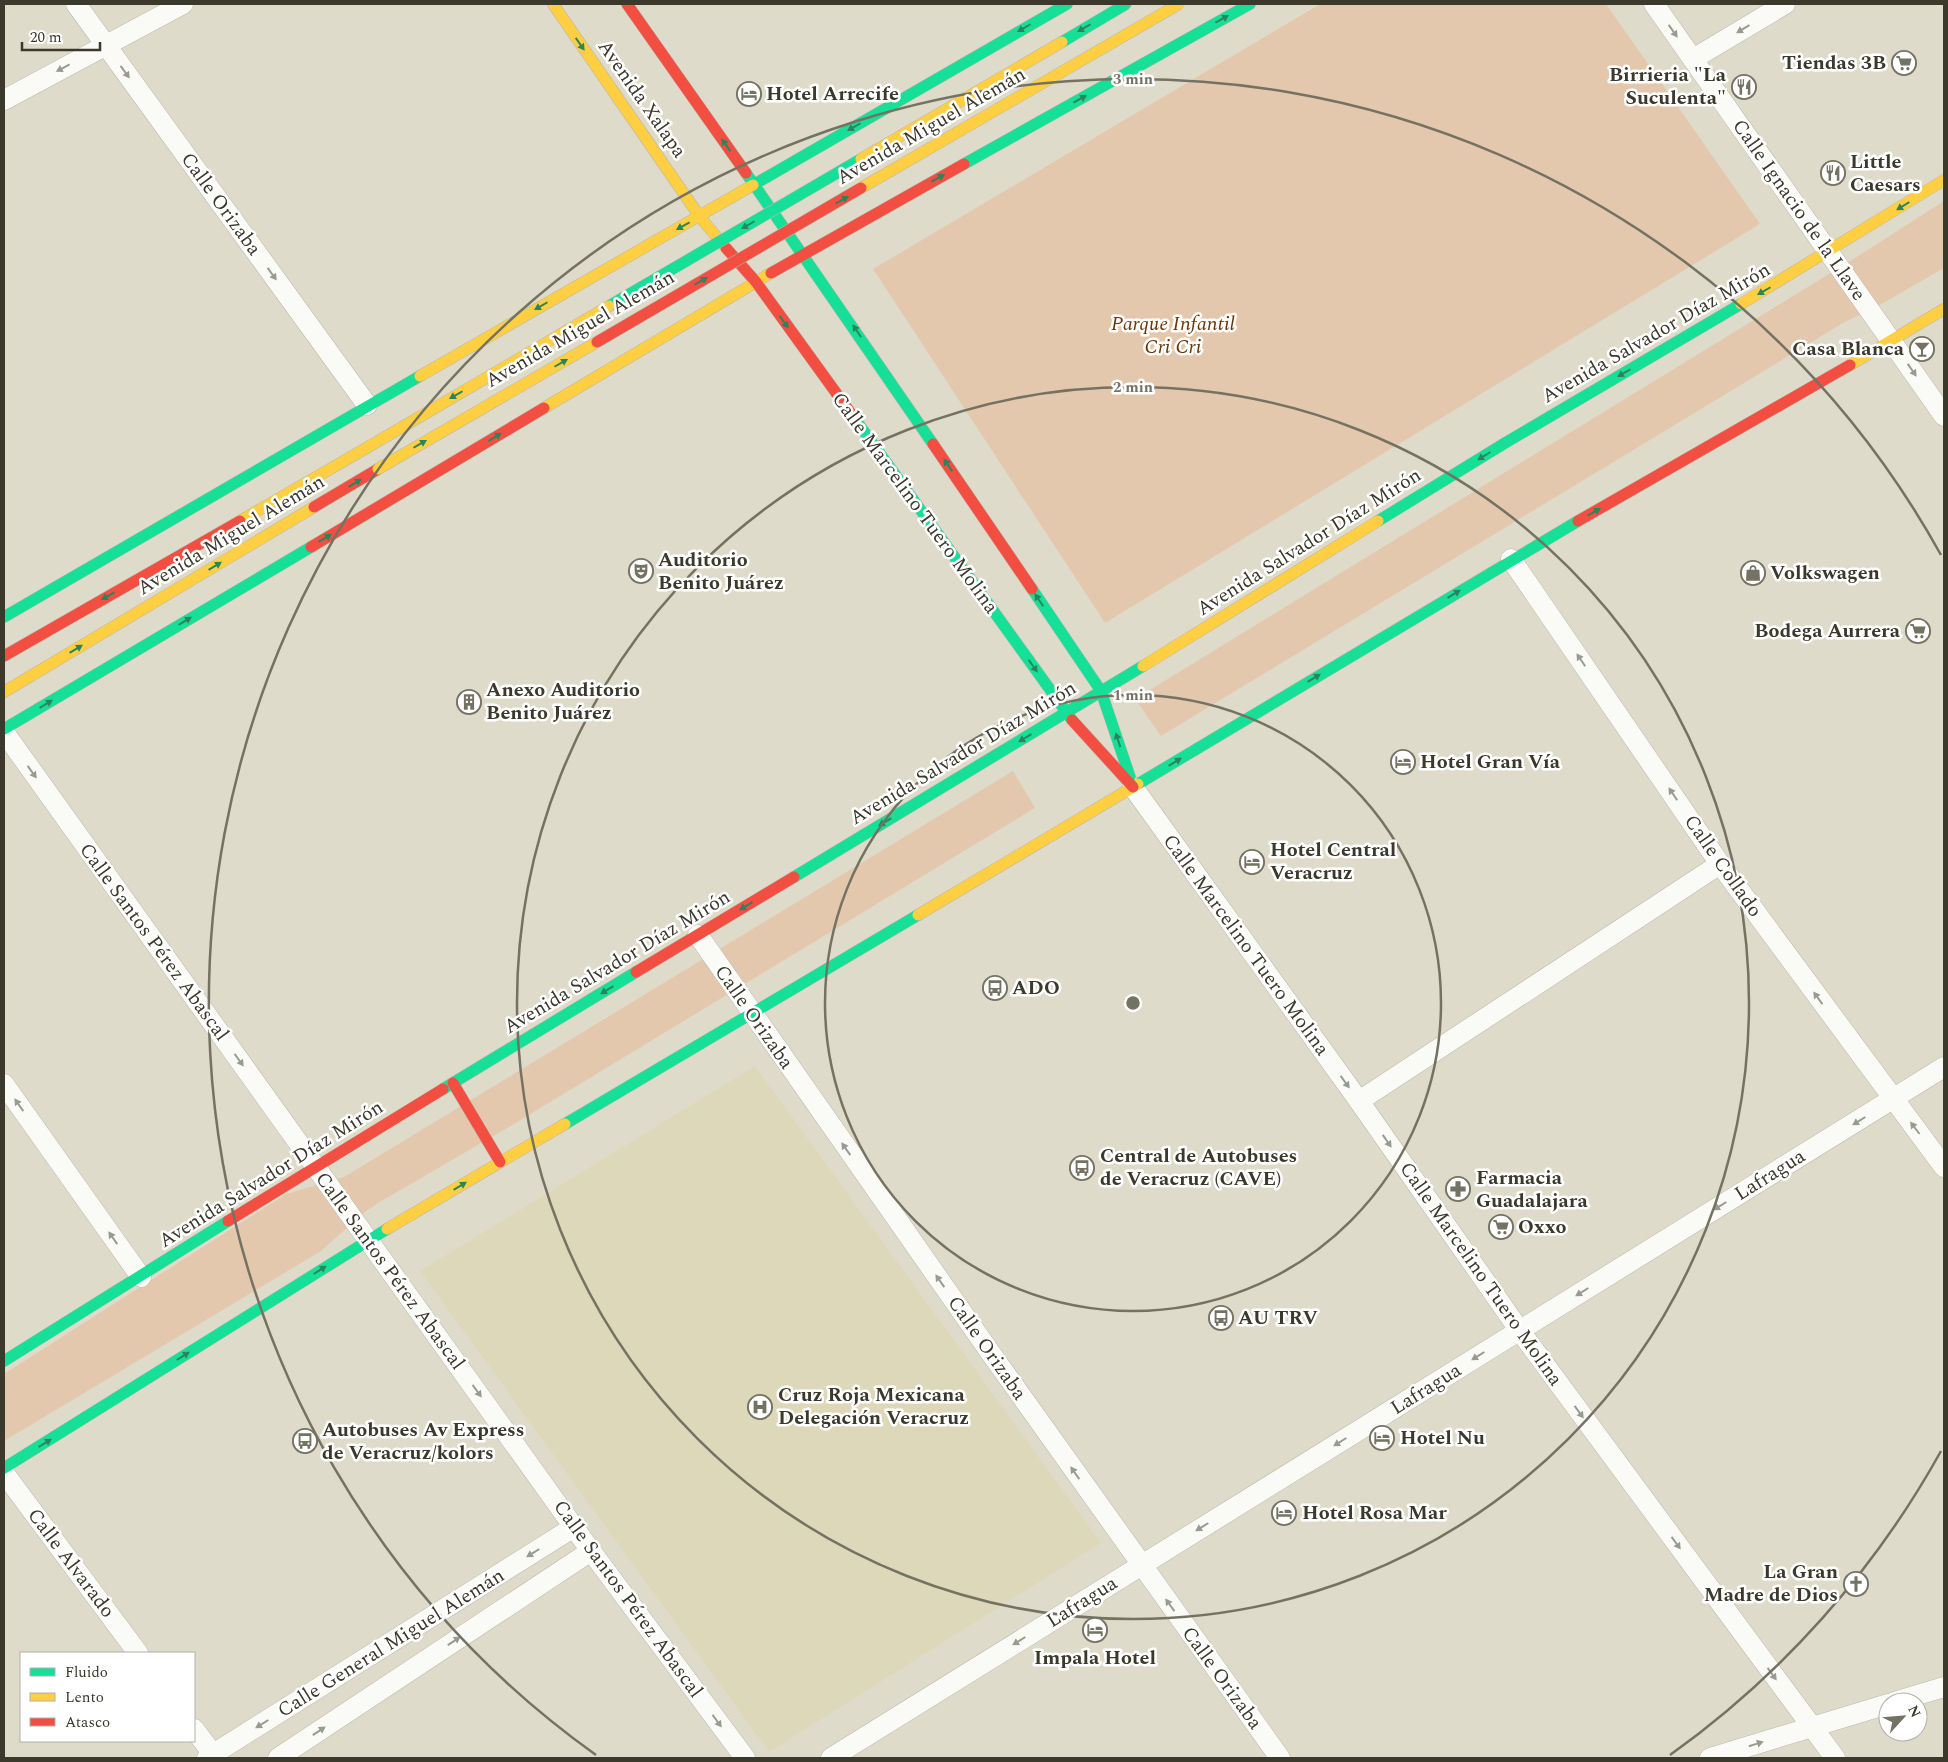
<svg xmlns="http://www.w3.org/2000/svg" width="1948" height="1762" font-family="Spectral,serif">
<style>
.built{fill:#ded8ba}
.green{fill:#e4c8ad}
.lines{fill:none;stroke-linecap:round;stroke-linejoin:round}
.street-casing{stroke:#bcb8ab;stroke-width:21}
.fast-casing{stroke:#bcb8ab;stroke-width:12}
.slow-casing{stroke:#bcb8ab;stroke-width:12}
.jam-casing{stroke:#bcb8ab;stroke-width:12}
.street{stroke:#fafaf7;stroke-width:20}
.fast{stroke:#16e098;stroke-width:11}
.slow{stroke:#ffcf43;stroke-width:11}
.jam{stroke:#f24e42;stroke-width:11}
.fast-bridge-casing{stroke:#bab8af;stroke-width:12;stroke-linecap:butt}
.slow-bridge-casing{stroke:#bab8af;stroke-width:12;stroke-linecap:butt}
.jam-bridge-casing{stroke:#bab8af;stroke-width:12;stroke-linecap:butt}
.fast-bridge{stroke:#16e098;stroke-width:11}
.slow-bridge{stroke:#ffcf43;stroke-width:11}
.jam-bridge{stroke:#f24e42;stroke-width:11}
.oneway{fill:#2a845d}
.oneway2{fill:#9a9a92}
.ring{fill:none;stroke:#747263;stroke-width:2.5}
.labels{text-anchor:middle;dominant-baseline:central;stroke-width:5;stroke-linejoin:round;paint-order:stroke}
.poi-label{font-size:20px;font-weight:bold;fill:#3b392c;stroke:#fff;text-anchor:start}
.street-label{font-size:20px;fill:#3b392c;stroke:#fff}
.park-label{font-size:20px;font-style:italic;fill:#673604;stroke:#fff}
.centre{fill:#747263;stroke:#fff;stroke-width:2.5}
.ring-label{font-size:15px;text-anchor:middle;font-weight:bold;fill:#747263;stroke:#fff;stroke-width:5;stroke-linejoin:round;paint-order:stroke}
</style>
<rect width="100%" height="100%" fill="#dfdbca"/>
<polygon class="built" points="755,1066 1101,1543 769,1752 420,1271"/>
<g class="green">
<polygon points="1320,4 1606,4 1760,224 1105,623 873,269"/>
<polygon points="1944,201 1944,268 1885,302 1843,323 1161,736 1135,699 1855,258"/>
<polygon points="1013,771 1035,808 509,1127 378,1203 365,1212 321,1251 4,1441 4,1374 286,1194 344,1177"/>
</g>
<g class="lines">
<defs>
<g id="street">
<polyline points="76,4 367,405"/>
<polyline points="1654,4 1944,416"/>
<polyline points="1693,59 1785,4"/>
<polyline points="4,100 183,4"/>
<polyline points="1511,559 1720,864 1944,1167"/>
<polyline points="4,732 591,1551 745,1758"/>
<polyline points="1133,787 1359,1101 1520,1331 1835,1758"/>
<polyline points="698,935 992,1355 1280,1758"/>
<polyline points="4,1084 141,1277"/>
<polyline points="1359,1101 1720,864"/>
<polyline points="4,1473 138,1653"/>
<polyline points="1894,1702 1944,1687"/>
<polyline points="194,1729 216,1758"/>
<polyline points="207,1758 574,1527"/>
<polyline points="278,1758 591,1551"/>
<polyline points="831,1758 1944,1067"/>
<polyline points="1710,1758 1888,1704"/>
</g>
<g id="fast">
<polyline points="964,164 1250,4"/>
<polyline points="746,173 933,444"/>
<polyline points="753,185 1067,4"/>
<polyline points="855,419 1072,720"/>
<polyline points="1378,521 1505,443 1741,304"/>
<polyline points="1032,589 1101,691 1130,777"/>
<polyline points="4,617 420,376"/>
<polyline points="4,729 311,547"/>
<polyline points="1138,784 1578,521"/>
<polyline points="794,877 1143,666"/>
<polyline points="443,1089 636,972"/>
<polyline points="565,1124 918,915"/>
<polyline points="4,1361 228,1221"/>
<polyline points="4,1468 387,1229"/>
</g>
<g id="slow">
<polyline points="553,4 700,217 726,248"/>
<polyline points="1741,304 1944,180"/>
<polyline points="1850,365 1944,309"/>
<polyline points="420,376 753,185"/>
<polyline points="544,408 771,273"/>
<polyline points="240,521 363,450"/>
<polyline points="1143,666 1378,521"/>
<polyline points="4,692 314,507"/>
<polyline points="918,915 1138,784"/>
<polyline points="387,1229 565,1124"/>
</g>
<g id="jam">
<polyline points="627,4 746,173"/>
<polyline points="726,248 756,282 855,419"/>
<polyline points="771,273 964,164"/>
<polyline points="933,444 1032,589"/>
<polyline points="314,507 378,469"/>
<polyline points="1578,521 1850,365"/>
<polyline points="311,547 544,408"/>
<polyline points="4,656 240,521"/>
<polyline points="1072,720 1133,787"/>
<polyline points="636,972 794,877"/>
<polyline points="453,1083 500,1162"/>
<polyline points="228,1221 443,1089"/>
</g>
</defs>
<use href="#street" class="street-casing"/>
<use href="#fast" class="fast-casing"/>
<use href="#slow" class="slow-casing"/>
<use href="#jam" class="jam-casing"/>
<use href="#street" class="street"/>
<use href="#fast" class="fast"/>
<use href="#slow" class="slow"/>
<use href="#jam" class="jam"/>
<defs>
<g id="fast-bridge">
<polyline points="1062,42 1126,4"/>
<polyline points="609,306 861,159"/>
</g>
<g id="slow-bridge">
<polyline points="861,159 1062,42"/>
<polyline points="861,188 1179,4"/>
<polyline points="363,450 609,306"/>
<polyline points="378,469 597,342"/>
</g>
<polyline id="jam-bridge" points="597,342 861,188"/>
</defs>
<use href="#fast-bridge" class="fast-bridge-casing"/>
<use href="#slow-bridge" class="slow-bridge-casing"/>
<use href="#jam-bridge" class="jam-bridge-casing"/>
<use href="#fast-bridge" class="fast-bridge"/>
<use href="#slow-bridge" class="slow-bridge"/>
<use href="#jam-bridge" class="jam-bridge"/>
</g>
<defs><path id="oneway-solid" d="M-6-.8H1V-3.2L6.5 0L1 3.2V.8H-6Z" transform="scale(1.25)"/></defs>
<g class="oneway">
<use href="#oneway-solid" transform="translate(1222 19) rotate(-29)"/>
<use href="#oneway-solid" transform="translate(1024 28) rotate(150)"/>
<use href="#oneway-solid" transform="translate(1084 28) rotate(150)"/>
<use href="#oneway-solid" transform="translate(580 44) rotate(55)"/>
<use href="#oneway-solid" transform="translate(1080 99) rotate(-29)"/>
<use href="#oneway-solid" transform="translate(854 127) rotate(150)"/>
<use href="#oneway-solid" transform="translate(726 145) rotate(-125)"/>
<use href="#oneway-solid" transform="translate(938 178) rotate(-29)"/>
<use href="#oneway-solid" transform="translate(842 200) rotate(-30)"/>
<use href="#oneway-solid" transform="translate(1903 206) rotate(148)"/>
<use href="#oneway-solid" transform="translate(748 225) rotate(150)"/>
<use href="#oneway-solid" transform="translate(683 226) rotate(151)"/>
<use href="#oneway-solid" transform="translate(701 281) rotate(-30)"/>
<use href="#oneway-solid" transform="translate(1764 291) rotate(150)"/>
<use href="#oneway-solid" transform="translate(541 306) rotate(150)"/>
<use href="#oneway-solid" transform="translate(784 322) rotate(54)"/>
<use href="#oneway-solid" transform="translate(857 331) rotate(-124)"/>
<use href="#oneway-solid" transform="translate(561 363) rotate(-30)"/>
<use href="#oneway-solid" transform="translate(1624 373) rotate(150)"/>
<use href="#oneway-solid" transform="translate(456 395) rotate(150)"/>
<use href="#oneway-solid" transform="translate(495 437) rotate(-31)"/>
<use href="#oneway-solid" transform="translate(420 444) rotate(-30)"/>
<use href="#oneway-solid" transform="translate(1484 456) rotate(148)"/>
<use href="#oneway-solid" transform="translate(948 465) rotate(-124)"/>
<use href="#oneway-solid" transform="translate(355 483) rotate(-31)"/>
<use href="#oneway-solid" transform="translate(1594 512) rotate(-30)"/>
<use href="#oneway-solid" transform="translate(325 538) rotate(-31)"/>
<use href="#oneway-solid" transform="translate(215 566) rotate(-31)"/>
<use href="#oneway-solid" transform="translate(1454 594) rotate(-31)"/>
<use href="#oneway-solid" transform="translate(108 596) rotate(150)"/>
<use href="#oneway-solid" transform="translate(1039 600) rotate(-124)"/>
<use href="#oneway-solid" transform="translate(185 621) rotate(-31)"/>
<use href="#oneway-solid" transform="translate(76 649) rotate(-31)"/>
<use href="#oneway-solid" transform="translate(1033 666) rotate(54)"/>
<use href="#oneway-solid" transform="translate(1314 678) rotate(-31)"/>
<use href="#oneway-solid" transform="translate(46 704) rotate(-31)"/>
<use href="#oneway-solid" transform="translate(1025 738) rotate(149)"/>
<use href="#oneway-solid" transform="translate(1118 740) rotate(-108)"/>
<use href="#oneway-solid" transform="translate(1175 762) rotate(-31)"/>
<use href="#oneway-solid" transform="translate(885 822) rotate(149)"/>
<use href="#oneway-solid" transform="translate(746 906) rotate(149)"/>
<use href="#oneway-solid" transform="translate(607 990) rotate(149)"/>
<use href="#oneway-solid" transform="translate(460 1186) rotate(-31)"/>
<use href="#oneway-solid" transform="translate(320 1270) rotate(-32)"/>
<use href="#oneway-solid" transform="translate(183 1356) rotate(-32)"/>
<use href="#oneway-solid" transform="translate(45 1443) rotate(-32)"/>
</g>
<g class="oneway2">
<use href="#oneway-solid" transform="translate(1743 29) rotate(149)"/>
<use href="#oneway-solid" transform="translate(1673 31) rotate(55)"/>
<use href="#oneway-solid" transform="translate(63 68) rotate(152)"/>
<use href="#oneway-solid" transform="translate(125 72) rotate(54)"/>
<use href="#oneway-solid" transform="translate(272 274) rotate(54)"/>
<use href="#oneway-solid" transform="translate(1912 370) rotate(55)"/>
<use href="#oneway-solid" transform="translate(1581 660) rotate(-124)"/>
<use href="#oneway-solid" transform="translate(32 772) rotate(54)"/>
<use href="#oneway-solid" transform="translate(1673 794) rotate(-124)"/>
<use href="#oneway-solid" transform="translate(1818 998) rotate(-126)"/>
<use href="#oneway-solid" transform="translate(239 1060) rotate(54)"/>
<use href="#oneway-solid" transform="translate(1345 1082) rotate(54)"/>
<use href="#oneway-solid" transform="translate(19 1105) rotate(-125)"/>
<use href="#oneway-solid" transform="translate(1859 1121) rotate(148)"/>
<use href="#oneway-solid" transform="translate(1915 1128) rotate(-127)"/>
<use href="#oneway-solid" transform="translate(1387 1141) rotate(55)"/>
<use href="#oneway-solid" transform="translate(846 1149) rotate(-125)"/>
<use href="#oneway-solid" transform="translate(1720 1206) rotate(148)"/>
<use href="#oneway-solid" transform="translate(113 1238) rotate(-125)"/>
<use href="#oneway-solid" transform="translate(940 1281) rotate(-125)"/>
<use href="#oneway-solid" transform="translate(1582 1292) rotate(148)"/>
<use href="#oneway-solid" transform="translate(1478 1356) rotate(148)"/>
<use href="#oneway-solid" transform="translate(477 1391) rotate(54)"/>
<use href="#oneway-solid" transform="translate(1579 1412) rotate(54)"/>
<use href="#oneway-solid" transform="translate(1340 1442) rotate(148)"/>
<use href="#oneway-solid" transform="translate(1075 1473) rotate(-125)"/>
<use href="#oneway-solid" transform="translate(1202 1527) rotate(148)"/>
<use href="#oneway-solid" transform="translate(1676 1543) rotate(54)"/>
<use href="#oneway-solid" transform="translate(533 1553) rotate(148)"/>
<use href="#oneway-solid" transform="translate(1170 1605) rotate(-126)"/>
<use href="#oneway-solid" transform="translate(454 1641) rotate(-34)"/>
<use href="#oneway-solid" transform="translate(1019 1641) rotate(148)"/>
<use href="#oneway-solid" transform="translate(1772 1674) rotate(54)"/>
<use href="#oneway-solid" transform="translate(717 1721) rotate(54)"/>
<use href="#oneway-solid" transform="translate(262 1724) rotate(148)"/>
<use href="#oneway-solid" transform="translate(319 1731) rotate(-34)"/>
<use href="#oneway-solid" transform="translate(1756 1744) rotate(-17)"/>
</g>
<g class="ring">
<circle cx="1133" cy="1003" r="308"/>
<circle cx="1133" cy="1003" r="616"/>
<path d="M1941 1451A924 924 0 0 1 1670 1755M596 1755A924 924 0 1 1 1941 555"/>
</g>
<defs>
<symbol id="supermarket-ring" viewBox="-11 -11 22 22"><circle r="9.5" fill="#fff" stroke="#747263" stroke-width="1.5"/><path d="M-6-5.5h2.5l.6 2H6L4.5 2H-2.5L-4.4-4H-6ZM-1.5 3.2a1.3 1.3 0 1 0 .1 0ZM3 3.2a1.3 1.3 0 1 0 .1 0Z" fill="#747263"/></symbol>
<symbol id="restaurant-ring" viewBox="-11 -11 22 22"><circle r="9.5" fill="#fff" stroke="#747263" stroke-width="1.5"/><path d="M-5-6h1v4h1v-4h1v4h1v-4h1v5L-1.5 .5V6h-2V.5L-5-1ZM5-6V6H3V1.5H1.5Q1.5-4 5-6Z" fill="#747263"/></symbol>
<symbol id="hotel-ring" viewBox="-11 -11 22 22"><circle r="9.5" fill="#fff" stroke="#747263" stroke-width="1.5"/><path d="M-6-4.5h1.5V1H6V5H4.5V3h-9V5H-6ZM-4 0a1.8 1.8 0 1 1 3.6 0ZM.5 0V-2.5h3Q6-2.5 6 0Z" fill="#747263"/></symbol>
<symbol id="bar-ring" viewBox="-11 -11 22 22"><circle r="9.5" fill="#fff" stroke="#747263" stroke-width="1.5"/><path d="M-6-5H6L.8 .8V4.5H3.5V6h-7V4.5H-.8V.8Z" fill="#747263"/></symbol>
<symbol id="theatre-ring" viewBox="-11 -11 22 22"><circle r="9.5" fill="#fff" stroke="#747263" stroke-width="1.5"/><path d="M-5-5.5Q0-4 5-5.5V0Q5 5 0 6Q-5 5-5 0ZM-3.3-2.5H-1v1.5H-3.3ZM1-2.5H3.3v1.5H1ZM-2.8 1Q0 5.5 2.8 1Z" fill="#747263"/></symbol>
<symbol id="shop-ring" viewBox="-11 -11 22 22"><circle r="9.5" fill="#fff" stroke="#747263" stroke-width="1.5"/><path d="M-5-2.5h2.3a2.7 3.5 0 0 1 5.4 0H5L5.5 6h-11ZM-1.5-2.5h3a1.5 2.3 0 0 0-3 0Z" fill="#747263"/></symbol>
<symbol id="building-ring" viewBox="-11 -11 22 22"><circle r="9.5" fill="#fff" stroke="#747263" stroke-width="1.5"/><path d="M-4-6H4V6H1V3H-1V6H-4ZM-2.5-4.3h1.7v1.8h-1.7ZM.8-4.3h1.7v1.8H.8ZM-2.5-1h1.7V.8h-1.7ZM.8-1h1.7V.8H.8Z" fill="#747263"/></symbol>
<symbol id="bus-ring" viewBox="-11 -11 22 22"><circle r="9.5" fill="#fff" stroke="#747263" stroke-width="1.5"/><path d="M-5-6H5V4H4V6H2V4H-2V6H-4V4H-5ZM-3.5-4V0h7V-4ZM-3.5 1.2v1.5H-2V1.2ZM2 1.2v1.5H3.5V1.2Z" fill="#747263"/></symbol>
<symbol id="pharmacy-ring" viewBox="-11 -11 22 22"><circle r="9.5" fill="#fff" stroke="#747263" stroke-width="1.5"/><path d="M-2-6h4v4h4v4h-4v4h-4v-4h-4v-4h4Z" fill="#747263"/></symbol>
<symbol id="hospital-ring" viewBox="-11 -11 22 22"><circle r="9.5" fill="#fff" stroke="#747263" stroke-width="1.5"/><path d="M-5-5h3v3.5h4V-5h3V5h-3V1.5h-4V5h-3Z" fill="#747263"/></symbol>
<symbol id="church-ring" viewBox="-11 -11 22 22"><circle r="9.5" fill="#fff" stroke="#747263" stroke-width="1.5"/><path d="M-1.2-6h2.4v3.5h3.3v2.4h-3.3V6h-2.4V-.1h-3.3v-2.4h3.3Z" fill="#747263"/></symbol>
</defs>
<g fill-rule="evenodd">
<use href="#supermarket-ring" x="1890" y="49" width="28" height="28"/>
<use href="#restaurant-ring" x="1730" y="73" width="28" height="28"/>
<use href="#hotel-ring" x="735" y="80" width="28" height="28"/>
<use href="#restaurant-ring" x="1819" y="159" width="28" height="28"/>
<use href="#bar-ring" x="1908" y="335" width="28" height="28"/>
<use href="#theatre-ring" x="627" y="557" width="28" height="28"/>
<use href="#shop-ring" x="1739" y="559" width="28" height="28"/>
<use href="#supermarket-ring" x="1904" y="617" width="28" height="28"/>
<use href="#building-ring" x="455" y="688" width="28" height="28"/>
<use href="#hotel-ring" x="1389" y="748" width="28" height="28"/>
<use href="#hotel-ring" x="1238" y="848" width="28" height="28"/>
<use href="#bus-ring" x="981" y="974" width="28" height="28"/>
<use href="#bus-ring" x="1068" y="1154" width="28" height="28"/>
<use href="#pharmacy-ring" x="1444" y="1175" width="28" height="28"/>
<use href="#supermarket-ring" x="1487" y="1213" width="28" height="28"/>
<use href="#bus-ring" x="1207" y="1304" width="28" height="28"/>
<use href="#hospital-ring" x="746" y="1393" width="28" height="28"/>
<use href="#hotel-ring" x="1368" y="1424" width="28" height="28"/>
<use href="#bus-ring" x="291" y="1427" width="28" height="28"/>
<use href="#hotel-ring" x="1270" y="1499" width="28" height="28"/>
<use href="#church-ring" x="1842" y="1570" width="28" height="28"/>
<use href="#hotel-ring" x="1081" y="1616" width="28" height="28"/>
</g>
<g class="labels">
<g class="poi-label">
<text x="1886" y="63" text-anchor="end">Tiendas 3B</text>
<text x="1726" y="75" text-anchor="end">Birrieria "La<tspan x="1726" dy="23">Suculenta"</tspan></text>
<text x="766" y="94">Hotel Arrecife</text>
<text x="1850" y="162">Little<tspan x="1850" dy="23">Caesars</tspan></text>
<text x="1904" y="349" text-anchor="end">Casa Blanca</text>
<text x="658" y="560">Auditorio<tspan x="658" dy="23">Benito Juárez</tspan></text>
<text x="1770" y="573">Volkswagen</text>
<text x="1900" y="631" text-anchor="end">Bodega Aurrera</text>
<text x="486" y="690">Anexo Auditorio<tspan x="486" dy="23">Benito Juárez</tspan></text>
<text x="1420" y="762">Hotel Gran Vía</text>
<text x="1270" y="850">Hotel Central<tspan x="1270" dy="23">Veracruz</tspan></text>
<text x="1012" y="988">ADO</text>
<text x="1100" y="1156">Central de Autobuses<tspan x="1100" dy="23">de Veracruz (CAVE)</tspan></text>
<text x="1476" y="1178">Farmacia<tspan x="1476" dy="23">Guadalajara</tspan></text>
<text x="1518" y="1227">Oxxo</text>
<text x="1238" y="1318">AU TRV</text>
<text x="778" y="1395">Cruz Roja Mexicana<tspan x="778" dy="23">Delegación Veracruz</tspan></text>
<text x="322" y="1430">Autobuses Av Express<tspan x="322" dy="23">de Veracruz/kolors</tspan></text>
<text x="1400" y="1438">Hotel Nu</text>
<text x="1302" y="1513">Hotel Rosa Mar</text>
<text x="1838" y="1572" text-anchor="end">La Gran<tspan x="1838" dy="23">Madre de Dios</tspan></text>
<text x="1095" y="1658" text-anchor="middle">Impala Hotel</text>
</g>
<g class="street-label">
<text transform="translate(642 99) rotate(55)">Avenida Xalapa</text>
<text transform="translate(931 126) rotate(-30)">Avenida Miguel Alemán</text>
<text transform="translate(221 204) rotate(54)">Calle Orizaba</text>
<text transform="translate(1799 210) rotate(55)">Calle Ignacio de la Llave</text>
<text transform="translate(580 329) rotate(-30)">Avenida Miguel Alemán</text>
<text transform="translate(1656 333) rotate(-30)">Avenida Salvador Díaz Mirón</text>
<text transform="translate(915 503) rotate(54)">Calle Marcelino Tuero Molina</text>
<text transform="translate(231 535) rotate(-31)">Avenida Miguel Alemán</text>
<text transform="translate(1309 542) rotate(-32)">Avenida Salvador Díaz Mirón</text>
<text transform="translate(963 753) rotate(-31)">Avenida Salvador Díaz Mirón</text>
<text transform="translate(1723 866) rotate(55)">Calle Collado</text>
<text transform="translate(154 942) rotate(54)">Calle Santos Pérez Abascal</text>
<text transform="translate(1246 945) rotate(54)">Calle Marcelino Tuero Molina</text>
<text transform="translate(617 962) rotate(-31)">Avenida Salvador Díaz Mirón</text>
<text transform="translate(754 1017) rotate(55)">Calle Orizaba</text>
<text transform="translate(271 1174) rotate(-32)">Avenida Salvador Díaz Mirón</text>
<text transform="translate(1770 1175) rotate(-32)">Lafragua</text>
<text transform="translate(390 1271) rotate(54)">Calle Santos Pérez Abascal</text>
<text transform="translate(1481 1274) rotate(55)">Calle Marcelino Tuero Molina</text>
<text transform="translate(987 1348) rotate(55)">Calle Orizaba</text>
<text transform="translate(1426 1389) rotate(-32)">Lafragua</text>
<text transform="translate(71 1563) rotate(53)">Calle Alvarado</text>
<text transform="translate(628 1599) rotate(54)">Calle Santos Pérez Abascal</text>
<text transform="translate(1082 1602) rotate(-32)">Lafragua</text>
<text transform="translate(391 1643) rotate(-32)">Calle General Miguel Alemán</text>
<text transform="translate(1222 1678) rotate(54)">Calle Orizaba</text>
</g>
<g class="park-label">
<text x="1173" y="324">Parque Infantil<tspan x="1173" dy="23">Cri Cri</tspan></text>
</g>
</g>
<circle cx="1133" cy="1003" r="8" class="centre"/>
<g class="ring-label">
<text x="1133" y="84">3 min</text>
<text x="1133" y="392">2 min</text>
<text x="1133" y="700">1 min</text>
</g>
<rect width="1948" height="1762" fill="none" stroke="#3b392c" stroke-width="10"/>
<rect x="20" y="1652" width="175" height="90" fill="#ffffff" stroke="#b1b0ab"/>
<rect x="30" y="1668" width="25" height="8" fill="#16e098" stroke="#b1b0ab"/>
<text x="65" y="1677" font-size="15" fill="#3b392c">Fluido</text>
<rect x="30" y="1693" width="25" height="8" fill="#ffcf43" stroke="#b1b0ab"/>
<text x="65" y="1702" font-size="15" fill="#3b392c">Lento</text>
<rect x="30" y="1718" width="25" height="8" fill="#f24e42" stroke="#b1b0ab"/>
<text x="65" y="1727" font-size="15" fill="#3b392c">Atasco</text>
<g transform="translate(1903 1717) rotate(64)"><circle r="24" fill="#ffffff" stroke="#b1b0ab"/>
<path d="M0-4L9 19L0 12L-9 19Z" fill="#747263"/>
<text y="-8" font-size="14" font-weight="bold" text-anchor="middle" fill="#3b392c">N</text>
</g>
<path d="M22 42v8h78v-8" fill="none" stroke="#3b392c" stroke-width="2.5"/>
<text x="30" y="42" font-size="15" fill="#3b392c" stroke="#ffffff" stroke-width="4" paint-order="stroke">20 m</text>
</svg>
